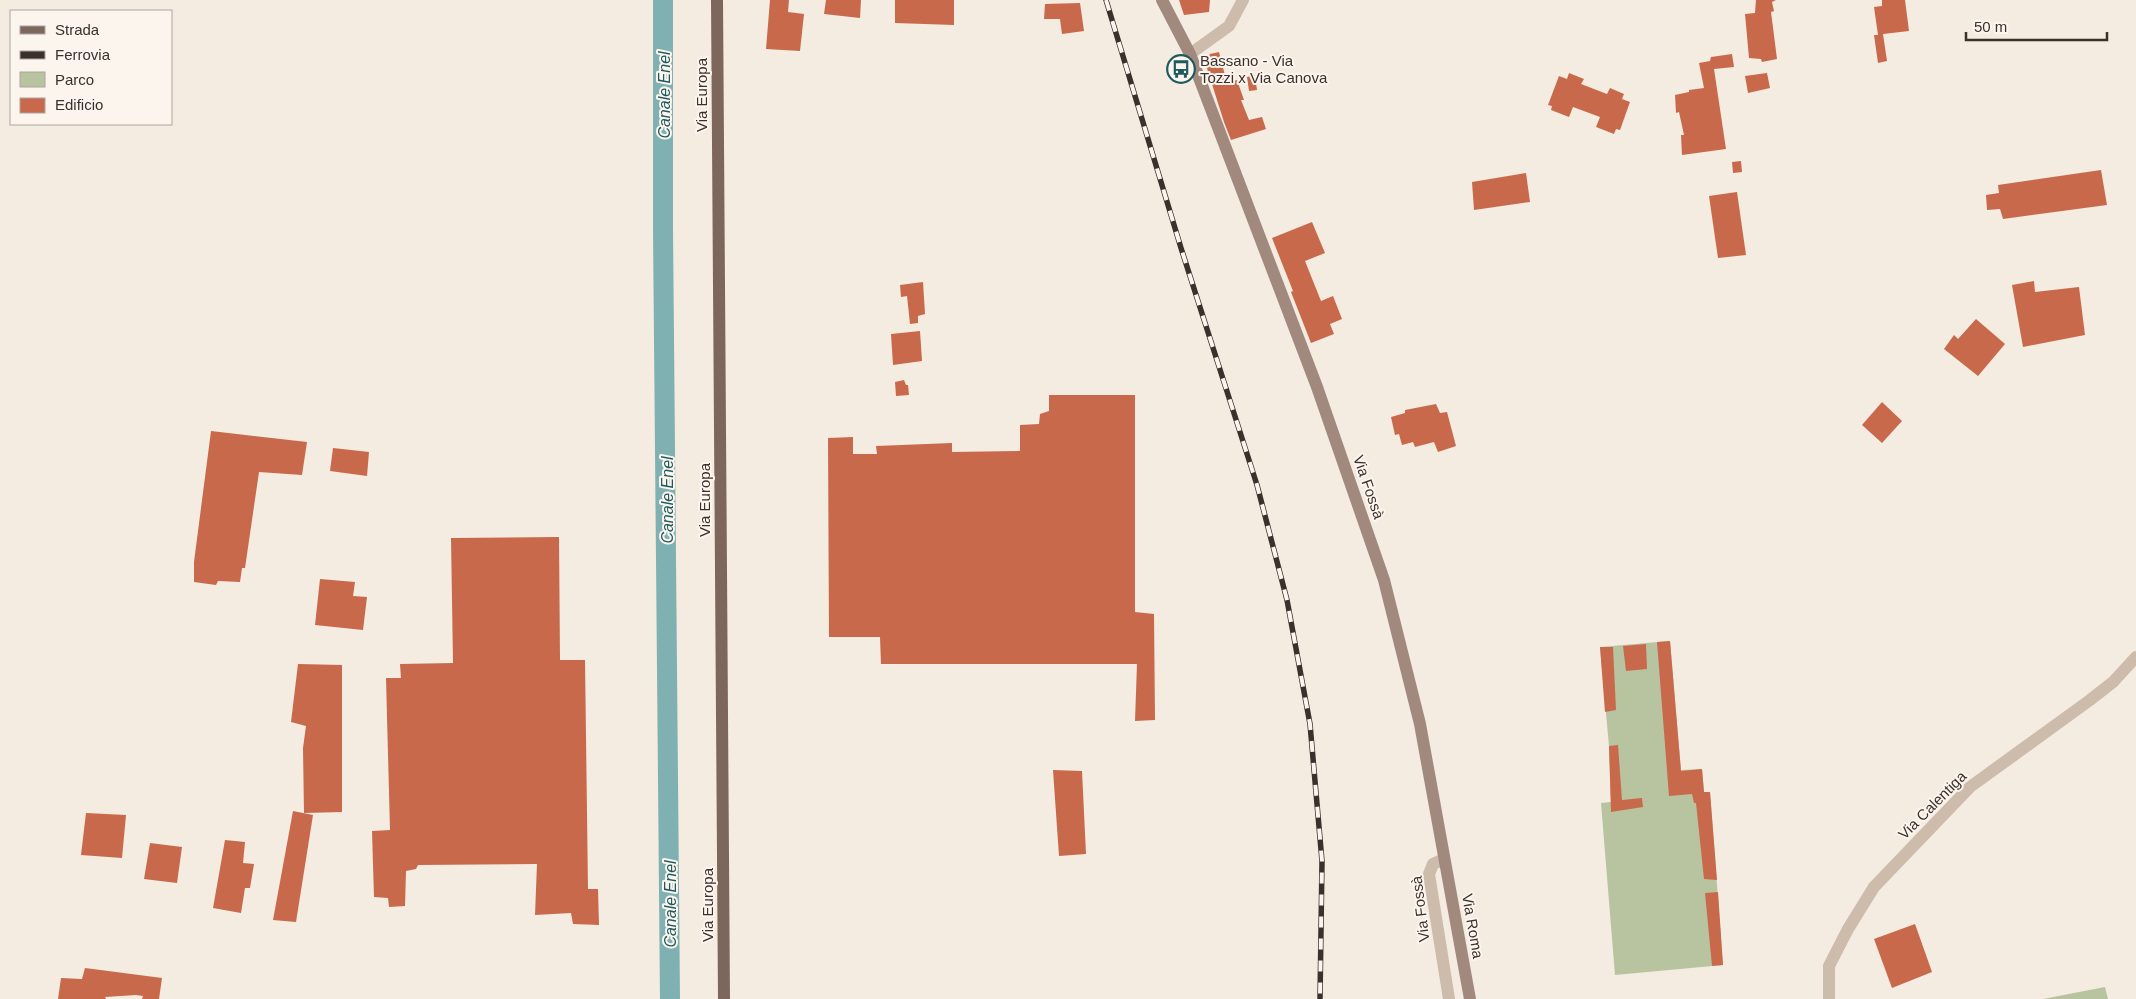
<svg xmlns="http://www.w3.org/2000/svg" width="2136" height="999" font-family="Helvetica,sans-serif">
<style>
.green{fill:#b8c4a0}
.lines{fill:none;stroke-linecap:round;stroke-linejoin:round}
.canal{stroke:#7fb0b2;stroke-width:20}
.building{fill:#c8694b}
.minor{stroke:#cdbbac;stroke-width:12}
.secondary{stroke:#a18a7d;stroke-width:12}
.primary{stroke:#7d675c;stroke-width:12}
.rail-casing{stroke:#3b302b;stroke-width:5.5}
.rail{stroke:#fbf5ee;stroke-width:4;stroke-dasharray:11;stroke-linecap:butt}
.labels{text-anchor:middle;dominant-baseline:central;stroke-width:4;stroke-linejoin:round;paint-order:stroke}
.poi-label{font-size:15px;fill:#3b302b;stroke:#fbf5ee;text-anchor:start}
.street-label{font-size:15px;fill:#3b302b;stroke:#fbf5ee}
.water-label{font-size:16px;font-style:italic;fill:#1f5a5e;stroke:#fbf5ee}
</style>
<rect width="100%" height="100%" fill="#f4ebe1"/>
<g class="green">
<polygon points="1670,641 1681,770 1702,769 1704,792 1710,792 1723,965 1615,975 1601,803 1611,802 1609,746 1600,647"/>
<polygon points="2105,987 2108,999 2043,999"/>
</g>
<g class="lines">
<polyline class="canal" points="663,0 663,229 670,999"/>
</g>
<g class="building">
<polygon points="770,0 789,0 788,12 804,14 800,51 766,49"/>
<polygon points="826,0 861,0 860,18 824,14"/>
<polygon points="895,0 954,0 954,25 895,23"/>
<polygon points="1179,0 1210,0 1209,12 1184,15"/>
<polygon points="1756,0 1776,0 1772,2 1774,11 1771,12 1777,59 1762,62 1761,59 1749,58 1745,14 1755,13"/>
<polygon points="1882,0 1905,0 1909,31 1883,34 1887,61 1878,63 1874,35 1878,35 1874,7 1882,6"/>
<polygon points="1080,3 1084,31 1062,34 1060,19 1044,19 1045,4"/>
<polygon points="1219,52 1227,83 1237,80 1244,100 1241,100 1249,120 1262,117 1266,129 1231,140 1224,122 1205,62 1210,54"/>
<polygon points="1732,54 1734,67 1714,69 1726,149 1682,155 1681,135 1684,135 1679,112 1676,113 1675,95 1689,92 1689,90 1704,88 1699,63 1710,61 1711,57"/>
<polygon points="1569,73 1584,79 1581,84 1607,94 1610,88 1624,94 1622,99 1630,102 1620,130 1616,129 1614,134 1596,127 1600,117 1573,107 1569,117 1551,110 1552,106 1548,105 1559,76 1567,79"/>
<polygon points="1767,73 1770,88 1748,93 1745,76"/>
<polygon points="1255,75 1257,90 1249,91 1247,77"/>
<polygon points="1741,161 1742,172 1733,173 1732,162"/>
<polygon points="2101,170 2107,205 2003,219 2000,209 1987,210 1986,195 1999,193 1998,185"/>
<polygon points="1526,173 1530,202 1474,210 1472,182"/>
<polygon points="1737,192 1746,255 1718,258 1709,196"/>
<polygon points="1312,222 1325,253 1305,261 1321,301 1333,296 1342,319 1330,324 1334,334 1311,343 1291,292 1293,291 1272,238"/>
<polygon points="2034,281 2035,292 2079,287 2085,335 2023,347 2012,285"/>
<polygon points="923,282 925,314 918,316 918,323 910,324 907,296 901,297 900,285"/>
<polygon points="1976,319 2005,344 1978,376 1944,349 1954,335 1958,339"/>
<polygon points="920,331 922,361 893,365 891,334"/>
<polygon points="904,380 906,385 908,385 909,395 896,396 895,382"/>
<polygon points="1049,395 1135,395 1135,612 1154,614 1155,720 1135,721 1137,664 881,664 880,637 829,637 828,438 853,437 853,454 877,454 876,446 952,443 952,452 1020,451 1020,425 1039,424 1040,414 1049,411"/>
<polygon points="1882,402 1902,421 1882,443 1862,425"/>
<polygon points="1436,404 1440,413 1447,412 1456,446 1438,452 1434,442 1415,447 1413,442 1402,445 1399,434 1395,435 1391,417 1405,413 1405,410"/>
<polygon points="211,431 307,442 302,475 259,472 245,568 242,568 240,582 218,581 216,585 194,582 194,562"/>
<polygon points="333,448 369,452 367,476 330,471"/>
<polygon points="559,537 560,660 585,660 588,889 598,889 599,925 573,924 571,913 535,915 537,864 418,865 416,869 406,871 405,906 389,907 388,898 374,897 372,831 390,830 386,678 401,678 400,664 453,663 451,538"/>
<polygon points="320,579 355,582 353,596 367,597 363,630 315,625"/>
<polygon points="1670,641 1681,771 1702,769 1704,792 1710,792 1717,880 1704,879 1696,803 1694,803 1692,794 1669,796 1657,642"/>
<polygon points="1646,644 1647,669 1626,671 1623,646"/>
<polygon points="1600,647 1613,647 1616,710 1605,712"/>
<polygon points="298,664 342,665 342,812 304,813 303,748 306,726 291,722"/>
<polygon points="1618,745 1622,800 1642,798 1643,807 1611,812 1609,746"/>
<polygon points="1053,770 1082,771 1086,854 1059,856"/>
<polygon points="293,811 313,815 296,922 273,920"/>
<polygon points="86,813 126,815 122,858 81,855"/>
<polygon points="225,840 245,842 243,863 254,864 250,888 245,888 241,913 213,908"/>
<polygon points="150,843 182,847 177,883 144,879"/>
<polygon points="1718,892 1723,965 1712,966 1705,893"/>
<polygon points="1915,924 1932,972 1892,988 1874,939"/>
<polygon points="85,968 162,978 159,999 142,999 143,996 136,995 105,997 106,999 58,999 61,978 82,979"/>
</g>
<g class="lines">
<g class="minor">
<polyline points="1190,54 1229,26 1243,0"/>
<polyline points="1444,859 1433,864 1429,874 1449,999"/>
<polyline points="1829,999 1829,966 1848,929 1874,887 1970,787 2090,700 2113,682 2136,657"/>
</g>
<polyline class="secondary" points="1162,0 1190,54 1317,387 1384,580 1420,724 1470,999"/>
<polyline class="primary" points="717,0 724,999"/>
<defs>
<polyline id="rail" points="1106,0 1181,248 1257,485 1287,600 1310,724 1322,861 1320,999"/>
</defs>
<use href="#rail" class="rail-casing"/>
<use href="#rail" class="rail"/>
</g>
<defs>
<symbol id="bus-ring" viewBox="-11 -11 22 22"><circle r="9.5" fill="#fbf5ee" stroke="#1f5a5e" stroke-width="1.5"/><path d="M-5-6H5V4H4V6H2V4H-2V6H-4V4H-5ZM-3.5-4V0h7V-4ZM-3.5 1.2v1.5H-2V1.2ZM2 1.2v1.5H3.5V1.2Z" fill="#1f5a5e"/></symbol>
</defs>
<g fill-rule="evenodd">
<use href="#bus-ring" x="1165" y="53" width="32" height="32"/>
</g>
<g class="labels">
<g class="poi-label">
<text x="1200" y="60">Bassano - Via<tspan x="1200" dy="17">Tozzi x Via Canova</tspan></text>
</g>
<g class="street-label">
<text transform="translate(701 95) rotate(-90)">Via Europa</text>
<text transform="translate(1369 487) rotate(71)">Via Fossà</text>
<text transform="translate(704 500) rotate(-90)">Via Europa</text>
<text transform="translate(1932 805) rotate(-45)">Via Calentiga</text>
<text transform="translate(707 905) rotate(-90)">Via Europa</text>
<text transform="translate(1420 909) rotate(-97)">Via Fossà</text>
<text transform="translate(1473 926) rotate(80)">Via Roma</text>
</g>
<g class="water-label">
<text transform="translate(664 95) rotate(-90)">Canale Enel</text>
<text transform="translate(667 500) rotate(-90)">Canale Enel</text>
<text transform="translate(670 904) rotate(-90)">Canale Enel</text>
</g>
</g>
<rect x="10" y="10" width="162" height="115" fill="#fbf5ee" stroke="#aea6a0"/>
<rect x="20" y="26" width="25" height="8" fill="#7d675c" stroke="#aea6a0"/>
<text x="55" y="35" font-size="15" fill="#3b302b">Strada</text>
<rect x="20" y="51" width="25" height="8" fill="#3b302b" stroke="#aea6a0"/>
<text x="55" y="60" font-size="15" fill="#3b302b">Ferrovia</text>
<rect x="20" y="72" width="25" height="15" fill="#b8c4a0" stroke="#aea6a0"/>
<text x="55" y="85" font-size="15" fill="#3b302b">Parco</text>
<rect x="20" y="98" width="25" height="15" fill="#c8694b" stroke="#aea6a0"/>
<text x="55" y="110" font-size="15" fill="#3b302b">Edificio</text>
<path d="M1966 32v8h141v-8" fill="none" stroke="#3b302b" stroke-width="2.5"/>
<text x="1974" y="32" font-size="15" fill="#3b302b" stroke="#fbf5ee" stroke-width="4" paint-order="stroke">50 m</text>
</svg>
